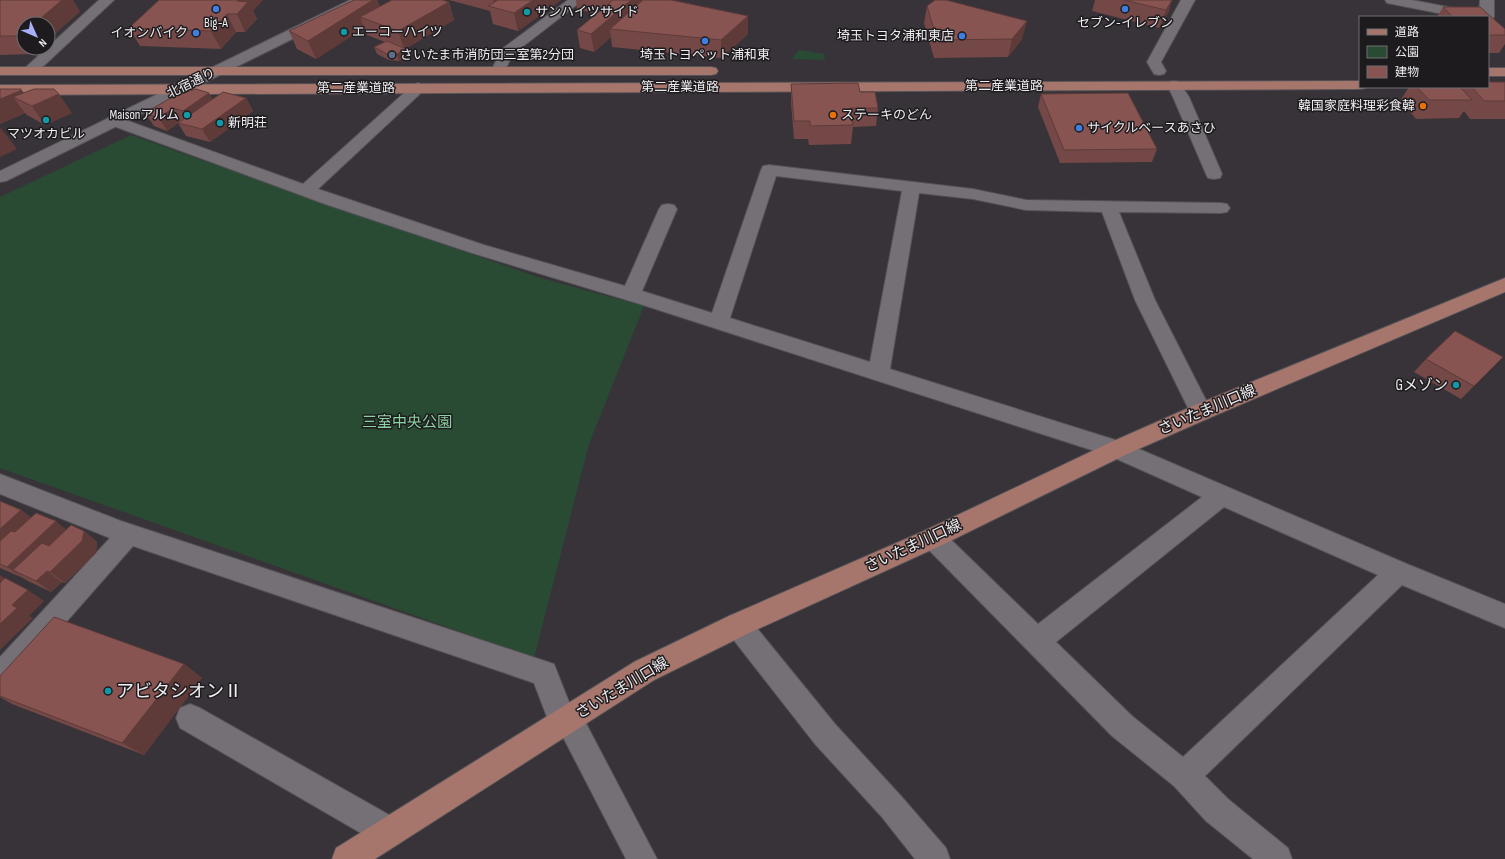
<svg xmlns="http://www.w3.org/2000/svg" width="1505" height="859" font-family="'Sofia Sans Condensed','Noto Sans JP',sans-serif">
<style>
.green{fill:#294b34}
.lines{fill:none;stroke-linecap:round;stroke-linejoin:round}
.minor-casing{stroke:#545256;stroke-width:2}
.tertiary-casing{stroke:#545256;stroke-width:2}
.primary-casing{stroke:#545256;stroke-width:2}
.minor{fill:#747076;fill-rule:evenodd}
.tertiary{fill:#747076;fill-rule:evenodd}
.primary{fill:#a6766c;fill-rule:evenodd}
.wall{fill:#744846}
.shaded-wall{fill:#5e3b39}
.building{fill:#875451;stroke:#5e3b39}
.shop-dot{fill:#3f7fe0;stroke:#1d1b1e;stroke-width:1.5}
.culture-dot{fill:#0f9aa8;stroke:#1d1b1e;stroke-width:1.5}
.service-dot{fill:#5c6f8a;stroke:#1d1b1e;stroke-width:1.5}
.food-dot{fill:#e8710a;stroke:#1d1b1e;stroke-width:1.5}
.labels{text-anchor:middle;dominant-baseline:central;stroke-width:3;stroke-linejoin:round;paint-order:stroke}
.far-poi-label{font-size:13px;fill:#efedf0;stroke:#1d1b1e;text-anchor:start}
.far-street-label{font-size:13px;fill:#efedf0;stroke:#1d1b1e}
.poi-label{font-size:15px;fill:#efedf0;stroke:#1d1b1e;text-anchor:end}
.street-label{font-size:15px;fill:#efedf0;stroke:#1d1b1e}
.park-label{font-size:15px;fill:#8cd2a2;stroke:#1d1b1e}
.near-poi-label{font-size:18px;fill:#efedf0;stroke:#1d1b1e;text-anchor:start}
</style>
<rect width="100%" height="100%" fill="#373338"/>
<g class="green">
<polygon points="799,50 824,54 825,60 792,59"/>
<polygon points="131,135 302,196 541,278 644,306 589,444 534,658 0,468 0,197"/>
</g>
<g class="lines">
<defs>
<g id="minor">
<polygon points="99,0 114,0 35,74 30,75 25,74 23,71 25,68"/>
<polygon points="568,0 583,0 513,54 503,74 498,75 493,74 491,71 502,49"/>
<polygon points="1181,0 1195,0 1161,62 1166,71 1164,74 1159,75 1154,74 1147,62"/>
<polygon points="1385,0 1412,0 1479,13 1480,0 1494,0 1494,17 1492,20 1488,21 1488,17 1458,17 1392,4 1387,3"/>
<polygon points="1174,81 1179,82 1189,97 1222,174 1220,178 1214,179 1208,178 1206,174 1173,97 1167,85 1169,82"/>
<path d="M418,83l5,2 3,3 -3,3 -105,98 166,56 141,41 34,-77 3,-4 6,-1 6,1 3,4 -35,82 70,22 49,-143 2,-4 6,-1 204,24 53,11 195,3 6,1 3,4 -3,4 -6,1 -102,-1 36,88 57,112 -3,6 -8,2 -8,-2 -3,-6 -55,-112 -33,-88 -76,-2 -53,-11 -54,-6 -29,176 235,74 282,121 98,40v24l-103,-43 -197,191 23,23 60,49 4,11h-39l-47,-38 -32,-35 -62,-50 -188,-191 -3,-7 3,-7 9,-4 9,4 96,93 164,-127 -92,-41 -470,-152 -168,-51 -147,-49 -217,-80 -2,-3 2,-3 6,-2 6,2 183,66 110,-99zM776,176l126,15 -32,171 -140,-44zM1224,507l154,68 -195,182 -51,-41 -76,-74z"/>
<polygon points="0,474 121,521 554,664 571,707 579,710 657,859 626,859 563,737 553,733 534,683 133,546 10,686 0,690 0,657 110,538 0,494"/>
<polygon points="738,613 747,616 835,724 901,796 946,848 950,859 915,859 881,816 815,744 729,634 725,625 729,616"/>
<polygon points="190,704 200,708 400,821 404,832 400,843 389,847 378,843 180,728 176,718 180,708"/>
</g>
<polygon id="tertiary" points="350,0 367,0 365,3 6,181 0,182 0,171"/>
<g id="primary">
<polygon points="0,67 711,67 716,68 718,71 716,74 711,75 0,75"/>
<rect x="1488" y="68" width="17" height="8"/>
<polygon points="1360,81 1360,87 1366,87 1365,88 1360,89 0,95 0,85"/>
<polygon points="1505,278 1505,292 1209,418 1125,455 942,545 747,634 654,680 375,859 332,859 336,848 634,662 729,616 924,531 1109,443 1193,406"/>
</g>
</defs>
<use href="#minor" class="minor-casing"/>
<use href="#tertiary" class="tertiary-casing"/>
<use href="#primary" class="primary-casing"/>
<use href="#minor" class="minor"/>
<use href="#tertiary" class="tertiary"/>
<use href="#primary" class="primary"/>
</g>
<g class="wall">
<polygon points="0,0 73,0 80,12 24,24 24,48 39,48 32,54 0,55"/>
<polygon points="159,0 253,11 257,19 245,32 236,32 221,49 140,46 129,28"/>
<polygon points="354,0 377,0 380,7 449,2 454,20 405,49 406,49 408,56 399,61 389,60 377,54 374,47 385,42 367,35 364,28 316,59 297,49 289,31"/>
<polygon points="449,0 561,0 518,31 493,24 490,11"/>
<polygon points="576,0 671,0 748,16 748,34 721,58 612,47 611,37 594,52 580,48 577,30 597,14 577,9"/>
<polygon points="1095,0 1172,0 1168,13 1159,28 1092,11"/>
<polygon points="927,6 1022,39 1008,57 934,58 924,23"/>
<polygon points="1443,7 1480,7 1505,29 1505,44 1499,53 1488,53 1488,17 1437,17"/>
<polygon points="1505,82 1505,119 1470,119 1464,111 1459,118 1416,119 1400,101 1409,87 1460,87 1462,89 1463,87 1488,87"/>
<polygon points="791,84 860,92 878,108 876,126 853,127 851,144 809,145 808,139 794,139 791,103"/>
<polygon points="0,89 24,93 72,113 45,125 27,115 25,113 0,124"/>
<polygon points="209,93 212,99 246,98 253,111 210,142 186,136 178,123 167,131 154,126 145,113"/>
<polygon points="1041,94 1157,149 1152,162 1060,163 1038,107"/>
<polygon points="1426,359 1474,386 1461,399 1414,372"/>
<polygon points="0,501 21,510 31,518 66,530 84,531 97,542 96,553 65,583 62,582 51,592 28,581 23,578 0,568"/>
<polygon points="184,664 202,678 144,755 12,704 0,697 0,676"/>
</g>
<g class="shaded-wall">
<polygon points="62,0 73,0 80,12 48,40 48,24 34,24"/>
<polygon points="238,0 263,0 253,11 257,19 245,32 237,14 237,1"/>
<polygon points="373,0 377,0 383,16 360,17 364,28 316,59 308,41"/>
<polygon points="493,0 514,0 495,8"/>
<polygon points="533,0 561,0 518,31 514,13"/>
<polygon points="631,0 653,0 610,29 611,37 594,52 591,34"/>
<polygon points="1172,0 1168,13 1159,28 1166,10"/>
<polygon points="449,2 454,20 404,49 398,31"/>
<polygon points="227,14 236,32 221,49 211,31"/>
<polygon points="748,16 748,34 721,58 721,40"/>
<polygon points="1027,21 1022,39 1008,57 1012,39"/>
<polygon points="24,32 24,43 19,36"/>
<polygon points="28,48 39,48 32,54"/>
<polygon points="406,49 408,56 399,61 397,54"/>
<polygon points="21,89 33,106 59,94 72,113 45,125 32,106 13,97 25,113 0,124 0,99"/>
<polygon points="209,93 216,106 190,124 183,111"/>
<polygon points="246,98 253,111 210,142 202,129"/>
<polygon points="173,108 180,121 167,131 159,118"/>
<polygon points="0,127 17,149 0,157"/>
<polygon points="21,510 36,521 0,555 0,529"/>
<polygon points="56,521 70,533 13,570 23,578 7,567"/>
<polygon points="84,531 97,542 96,553 65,583 50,572"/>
<polygon points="47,571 62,582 51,592 36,581"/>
<polygon points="0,575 15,585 0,600"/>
<polygon points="28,590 44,601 29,616 33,618 0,650 0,624 12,605"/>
<polygon points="184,664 202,678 144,755 122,743"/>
</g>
<g class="building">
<polygon points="0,0 62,0 34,24 24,24 24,32 19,36 0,36"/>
<polygon points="159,0 238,0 237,1 248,2 237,14 227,14 211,31 129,28"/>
<polygon points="354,0 373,0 308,41 289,31"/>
<polygon points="392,0 442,0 449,2 398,31 360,17"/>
<polygon points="498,0 533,0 514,13 488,6"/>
<polygon points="613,0 631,0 591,34 577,30"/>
<polygon points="643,0 671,0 748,16 721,40 610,29"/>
<polygon points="935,0 946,0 1027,21 1012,39 937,40 927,6"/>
<polygon points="1124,0 1172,0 1166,10"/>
<polygon points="1443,7 1480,7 1505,29 1505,35 1488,35 1488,17 1453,17"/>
<polygon points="387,41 406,49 397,54 387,54 374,47"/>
<polygon points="1488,82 1505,82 1505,101 1484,101 1472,87 1488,87"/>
<polygon points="858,83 860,92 875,92 878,108 850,108 853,125 810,126 810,121 794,121 791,84"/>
<polygon points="1417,87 1460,87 1472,100 1429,100"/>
<polygon points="0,89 21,89 20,91 0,99"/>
<polygon points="34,89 54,89 59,94 32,106 13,97"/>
<polygon points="196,89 209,93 183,111 173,108 159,118 145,113 174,96"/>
<polygon points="223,92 246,98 202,129 178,123"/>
<polygon points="1128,93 1157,149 1064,150 1041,94"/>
<polygon points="1455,331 1503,357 1474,386 1426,359"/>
<polygon points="0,501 21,510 0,529"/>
<polygon points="36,513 56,521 7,567 0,564 0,541 11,531 15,532"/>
<polygon points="71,525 84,531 82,541 50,572 47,571 36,581 13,570 42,543 49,546"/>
<polygon points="5,578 28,590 12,605 17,608 0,624 0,583"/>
<polygon points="54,617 184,664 122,743 0,696 0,676"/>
</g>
<g class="shop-dot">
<circle cx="216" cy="9" r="4"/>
<circle cx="1125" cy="9" r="4"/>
<circle cx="196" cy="33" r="4"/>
<circle cx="962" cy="36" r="4"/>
<circle cx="705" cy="41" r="4"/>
<circle cx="1079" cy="128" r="4"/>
</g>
<g class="culture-dot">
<circle cx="527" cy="12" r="4"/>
<circle cx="344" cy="32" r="4"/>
<circle cx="187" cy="115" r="4"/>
<circle cx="46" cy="120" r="4"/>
<circle cx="220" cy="123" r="4"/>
<circle cx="1456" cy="385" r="4"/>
<circle cx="108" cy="691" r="4"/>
</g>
<circle class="service-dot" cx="392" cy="55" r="4"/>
<g class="food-dot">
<circle cx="1423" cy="106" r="4"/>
<circle cx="833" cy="115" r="4"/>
</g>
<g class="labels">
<g class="far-poi-label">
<text x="535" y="12">サンハイツサイド</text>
<text x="216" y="23" text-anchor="middle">Big-A</text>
<text x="1125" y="23" text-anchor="middle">セブン-イレブン</text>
<text x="352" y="32">エーコーハイツ</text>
<text x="188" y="33" text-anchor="end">イオンバイク</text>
<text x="954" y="36" text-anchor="end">埼玉トヨタ浦和東店</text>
<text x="400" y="55">さいたま市消防団三室第2分団</text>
<text x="705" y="55" text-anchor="middle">埼玉トヨペット浦和東</text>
<text x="1415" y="106" text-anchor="end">韓国家庭料理彩食韓</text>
<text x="179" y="115" text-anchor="end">Maisonアルム</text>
<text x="841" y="115">ステーキのどん</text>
<text x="228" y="123">新明荘</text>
<text x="1087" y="128">サイクルベースあさひ</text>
<text x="46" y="134" text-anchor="middle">マツオカビル</text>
</g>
<g class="far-street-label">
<text transform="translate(191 83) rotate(-26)">北宿通り</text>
<text x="1004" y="86">第二産業道路</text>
<text x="680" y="87">第二産業道路</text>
<text x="356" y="88">第二産業道路</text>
</g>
<g class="poi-label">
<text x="1448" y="385">Gメゾン</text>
</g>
<g class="street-label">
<text transform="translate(1207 410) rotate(-23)">さいたま川口線</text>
<text transform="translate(913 546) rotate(-25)">さいたま川口線</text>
<text transform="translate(622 688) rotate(-31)">さいたま川口線</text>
</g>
<g class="park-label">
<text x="407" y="422">三室中央公園</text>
</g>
<g class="near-poi-label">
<text x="116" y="691">アビタシオンⅡ</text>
</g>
</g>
<rect x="1359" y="16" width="130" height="72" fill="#1d1b1e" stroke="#716f72"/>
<rect x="1367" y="29" width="20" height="6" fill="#a6766c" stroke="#716f72"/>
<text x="1395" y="36" font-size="12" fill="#efedf0">道路</text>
<rect x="1367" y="46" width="20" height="12" fill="#294b34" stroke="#716f72"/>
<text x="1395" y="56" font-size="12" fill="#efedf0">公園</text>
<rect x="1367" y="66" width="20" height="12" fill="#875451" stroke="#716f72"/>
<text x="1395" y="76" font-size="12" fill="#efedf0">建物</text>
<g transform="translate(36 36) rotate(135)"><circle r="19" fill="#1d1b1e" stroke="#716f72"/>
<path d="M0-3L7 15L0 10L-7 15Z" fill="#a8b0fc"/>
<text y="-6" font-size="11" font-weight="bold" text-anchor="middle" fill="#efedf0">N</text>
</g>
</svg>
